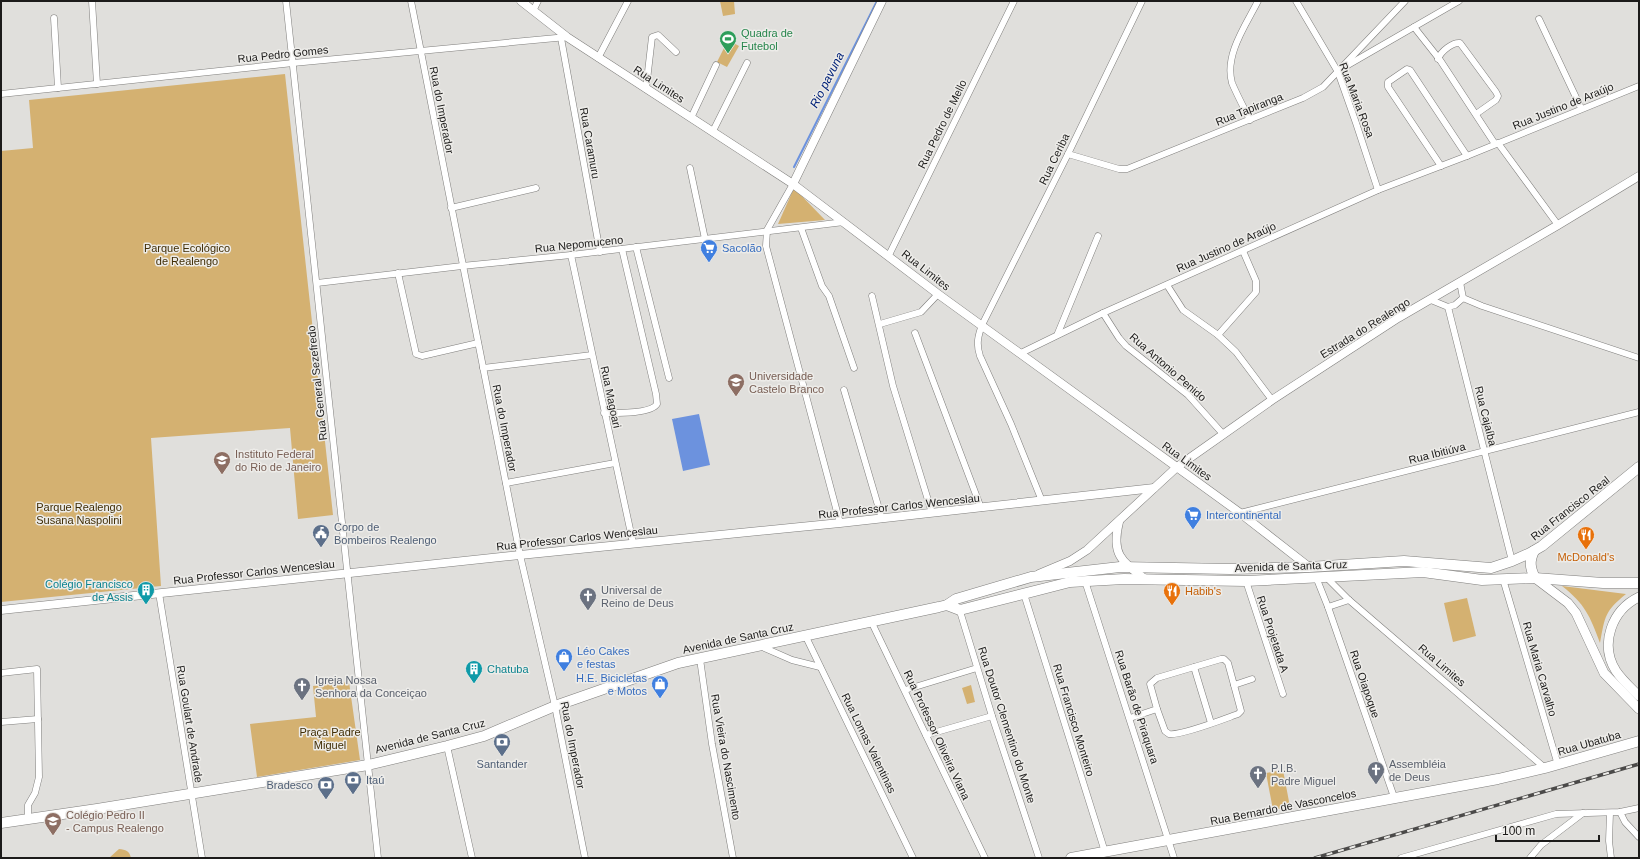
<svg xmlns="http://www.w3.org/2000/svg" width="1640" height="859" font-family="Helvetica,sans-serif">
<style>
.green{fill:#d4b171}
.water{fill:#6c92de}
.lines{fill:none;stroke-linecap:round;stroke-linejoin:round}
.stream{stroke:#6c92de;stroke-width:2}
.minor-casing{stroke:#7f7e7c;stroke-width:7}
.tertiary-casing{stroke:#7f7e7c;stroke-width:9}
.secondary-casing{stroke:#7f7e7c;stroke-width:10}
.primary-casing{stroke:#7f7e7c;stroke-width:11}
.minor{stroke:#fff;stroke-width:6}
.tertiary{stroke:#fff;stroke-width:8}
.secondary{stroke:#fff;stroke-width:9}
.primary{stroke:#fff;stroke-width:10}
.rail-casing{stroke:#4b4a49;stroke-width:3.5}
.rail{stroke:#edece9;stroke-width:2;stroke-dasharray:6;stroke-linecap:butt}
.labels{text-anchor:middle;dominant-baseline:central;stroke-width:3;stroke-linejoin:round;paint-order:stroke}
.leisure-label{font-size:11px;fill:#27864d;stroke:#edece9;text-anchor:start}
.street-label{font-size:11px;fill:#1c1b1a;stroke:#edece9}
.park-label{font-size:11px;fill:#402d04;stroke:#edece9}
.shop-label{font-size:11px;fill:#366cbe;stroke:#edece9;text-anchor:start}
.education-label{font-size:11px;fill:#785e54;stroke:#edece9;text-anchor:start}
.service-label{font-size:11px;fill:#4e5e75;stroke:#edece9;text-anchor:start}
.food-label{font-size:11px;fill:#c56008;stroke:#edece9}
.culture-label{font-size:11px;fill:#0d838f;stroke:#edece9;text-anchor:end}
.worship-label{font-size:11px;fill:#5b616d;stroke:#edece9;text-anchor:start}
.water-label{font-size:12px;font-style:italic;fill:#012178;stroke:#edece9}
</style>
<rect width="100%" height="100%" fill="#e0dfdc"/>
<g class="green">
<polygon points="720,1 734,1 735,14 723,16"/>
<polygon points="728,40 739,46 727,67 717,62"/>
<polygon points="285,74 333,515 298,519 290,428 151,438 161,586 1,602 1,151 33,148 29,100"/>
<polygon points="794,188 825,220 778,224"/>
<path d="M1562,586l64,8c-21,17 -21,22 -26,49 -10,-27 -15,-39 -38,-57z"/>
<polygon points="1467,598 1476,636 1453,642 1444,603"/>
<polygon points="349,682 360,760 257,777 250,724 316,717 313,686"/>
<polygon points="971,685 975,702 967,704 962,688"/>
<polygon points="1283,770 1290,807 1273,810 1266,773"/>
<path d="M119,849c7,1 10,1 12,9h-22z"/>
</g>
<polygon class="water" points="699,414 710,465 683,471 672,419"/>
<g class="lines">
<polyline class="stream" points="794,167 877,1"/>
<defs>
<g id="minor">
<polyline points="92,1 97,84"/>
<polyline points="286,1 378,858"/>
<polyline points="411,1 520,555 555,706 585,858"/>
<polyline points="1296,1 1338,72 1356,123 1378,190"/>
<polyline points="533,11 538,1"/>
<polyline points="54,18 58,88"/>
<polyline points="1539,19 1581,108"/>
<polyline points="1414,27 1440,60 1495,144"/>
<polyline points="561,38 600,252"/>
<polyline points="598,58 628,1"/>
<path d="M1438,59c3,-8 15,-17 22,-16l36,49 2,4 -2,4 -20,14"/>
<polyline points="1348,65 1459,1"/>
<polyline points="646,89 652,37 658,35 676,52"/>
<polyline points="1,94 293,63 567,37"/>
<polyline points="691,118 716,65"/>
<path d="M1250,120c-6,-12 -13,-25 -18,-37 -8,-28 14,-58 26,-82"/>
<polyline points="713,131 747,63"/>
<polyline points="1498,143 1558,225"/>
<polyline points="1068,154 1119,169 1127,169 1303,98 1323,87 1405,1"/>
<polyline points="1441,166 1388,87 1388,82 1407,69 1410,70 1467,156"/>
<polyline points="690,168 705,239"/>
<polyline points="793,184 767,230 766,246 840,523"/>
<polyline points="451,208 536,188"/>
<polyline points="801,228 822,286 829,296 854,368"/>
<polyline points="636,247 669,378"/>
<polyline points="571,255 633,543"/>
<polyline points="889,255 1014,1"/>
<polyline points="398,273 416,354 422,356 478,343"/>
<polyline points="1460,282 1463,298"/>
<polyline points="317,283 462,266 571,255 844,222"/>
<polyline points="1167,285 1183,310 1218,335 1236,352 1272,400"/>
<polyline points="872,296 893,386 932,513"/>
<polyline points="1463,298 1482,306 1639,358"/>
<polyline points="1431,300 1448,307"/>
<polyline points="1448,307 1512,561"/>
<polyline points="1448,307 1455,305 1463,298"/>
<polyline points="1103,313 1119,338 1126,346 1188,395 1223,434"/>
<polyline points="880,324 921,312 938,294"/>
<polyline points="915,333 981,508"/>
<polyline points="1058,333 1098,236"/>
<polyline points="1218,335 1256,292 1256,281 1243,251"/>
<polyline points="1021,353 1103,313 1378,190 1467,156 1639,86"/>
<polyline points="483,368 592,355"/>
<polyline points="844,390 882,519"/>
<path d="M604,413c12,0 47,1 53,-9l-1,-10 -34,-145"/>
<polyline points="506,483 615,463"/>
<path d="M1042,501l-31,-77 -31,-68c-4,-12 -2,-20 2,-31l86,-171 74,-153"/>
<polyline points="1240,513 1639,412"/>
<polyline points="1325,576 1349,600 1545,768"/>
<polyline points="1316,577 1328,607 1394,797"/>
<polyline points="1503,579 1558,765"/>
<polyline points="1085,581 1174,858"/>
<polyline points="1246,581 1283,694"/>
<polyline points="159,593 202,858"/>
<polyline points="1024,594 1105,852"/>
<polyline points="1328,607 1349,600"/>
<polyline points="959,608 992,716 1039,858"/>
<polyline points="871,621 985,858"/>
<polyline points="806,637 913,858"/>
<polyline points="760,646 792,660 820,667"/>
<polyline points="700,659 712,744 733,858"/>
<polyline points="1194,667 1211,723"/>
<polyline points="1,673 37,669 39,777 35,793 28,805 28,819"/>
<polyline points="905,690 977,668"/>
<path d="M1157,709l8,22 4,3c12,2 55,-15 69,-20l3,-3 -7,-26"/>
<polyline points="1130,718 1157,709 1150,684 1157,678 1221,659 1224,659 1228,663 1234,685 1252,679"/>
<polyline points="1,722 38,719"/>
<polyline points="926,735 992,716"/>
<polyline points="447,746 472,858"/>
<polyline points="1620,812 1625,822 1639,837"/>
<polyline points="1610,813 1609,841 1611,858"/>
<polyline points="1401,858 1556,814 1620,812 1639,808"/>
<polyline points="1530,858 1541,845 1583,813"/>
</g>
<g id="tertiary">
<polyline points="521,1 567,37 793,184 938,294 1240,513 1309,567"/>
<polyline points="793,184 882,1"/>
<path d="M1119,522c-8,32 2,39 26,57"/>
<polyline points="1039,574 1070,561 1087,550 1177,467 1272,400 1398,318 1558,225 1639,176"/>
<polyline points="1,610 520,555 840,523 1154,488"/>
</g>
<g id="secondary">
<polyline points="1535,578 1568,603 1576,613 1604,673 1639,709"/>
<path d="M1639,597c-27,13 -40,47 -23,74 6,9 15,17 23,25"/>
</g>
<g id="primary">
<path d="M1534,551c-5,10 -4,17 1,27"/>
<polyline points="947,605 960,610 1070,582 1124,579 1246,581 1423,572 1482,580 1535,578 1603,583 1639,583"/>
<polyline points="1,823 97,809 368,765 447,746 484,736 555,706 678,663 939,607 947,605 956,599 1031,577 1120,567 1230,569 1309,567 1404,561 1491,568 1512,561 1530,553 1542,546 1639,467"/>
<polyline points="1071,858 1498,779 1545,768 1639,741"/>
</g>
</defs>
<use href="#minor" class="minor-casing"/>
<use href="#tertiary" class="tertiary-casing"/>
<use href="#secondary" class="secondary-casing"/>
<use href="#primary" class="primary-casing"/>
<use href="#minor" class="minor"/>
<use href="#tertiary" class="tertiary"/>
<use href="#secondary" class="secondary"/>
<use href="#primary" class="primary"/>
<defs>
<polyline id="rail" points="1315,858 1639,764"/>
</defs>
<use href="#rail" class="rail-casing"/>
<use href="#rail" class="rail"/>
</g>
<defs>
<symbol id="stadium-pin" viewBox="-11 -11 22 30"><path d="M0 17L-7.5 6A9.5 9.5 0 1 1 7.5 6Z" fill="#2e9e5b" stroke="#edece9"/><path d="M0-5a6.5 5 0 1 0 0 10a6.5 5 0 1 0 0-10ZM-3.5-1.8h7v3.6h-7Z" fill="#fff"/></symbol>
<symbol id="supermarket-pin" viewBox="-11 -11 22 30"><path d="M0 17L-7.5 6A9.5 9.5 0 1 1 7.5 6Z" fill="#3f7fe0" stroke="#edece9"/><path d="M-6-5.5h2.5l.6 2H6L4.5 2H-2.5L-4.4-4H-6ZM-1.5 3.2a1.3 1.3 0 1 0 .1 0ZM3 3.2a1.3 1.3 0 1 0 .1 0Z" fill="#fff"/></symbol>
<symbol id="university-pin" viewBox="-11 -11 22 30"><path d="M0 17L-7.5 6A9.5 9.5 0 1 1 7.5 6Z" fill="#8d6e63" stroke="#edece9"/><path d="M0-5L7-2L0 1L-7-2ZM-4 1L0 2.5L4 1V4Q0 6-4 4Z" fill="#fff"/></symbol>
<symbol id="civic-pin" viewBox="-11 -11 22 30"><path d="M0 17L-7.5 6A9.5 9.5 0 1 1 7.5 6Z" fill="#5c6f8a" stroke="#edece9"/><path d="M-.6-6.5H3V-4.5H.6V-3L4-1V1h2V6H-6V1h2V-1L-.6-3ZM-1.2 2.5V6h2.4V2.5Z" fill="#fff"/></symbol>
<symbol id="restaurant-pin" viewBox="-11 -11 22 30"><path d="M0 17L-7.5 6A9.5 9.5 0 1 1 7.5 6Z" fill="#e8710a" stroke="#edece9"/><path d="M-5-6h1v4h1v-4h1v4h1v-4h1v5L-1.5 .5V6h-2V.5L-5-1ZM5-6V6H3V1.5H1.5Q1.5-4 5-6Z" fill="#fff"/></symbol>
<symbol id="building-pin" viewBox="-11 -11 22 30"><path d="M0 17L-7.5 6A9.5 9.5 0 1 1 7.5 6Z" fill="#0f9aa8" stroke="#edece9"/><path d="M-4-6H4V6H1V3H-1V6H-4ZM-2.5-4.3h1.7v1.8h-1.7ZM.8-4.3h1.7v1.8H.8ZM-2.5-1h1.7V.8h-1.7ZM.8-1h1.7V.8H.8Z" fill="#fff"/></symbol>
<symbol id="church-pin" viewBox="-11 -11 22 30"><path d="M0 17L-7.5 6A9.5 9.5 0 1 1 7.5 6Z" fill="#6b7280" stroke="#edece9"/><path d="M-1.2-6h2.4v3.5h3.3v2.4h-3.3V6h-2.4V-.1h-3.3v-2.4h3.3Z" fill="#fff"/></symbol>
<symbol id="shop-pin" viewBox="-11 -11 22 30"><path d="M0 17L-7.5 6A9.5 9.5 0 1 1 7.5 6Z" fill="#3f7fe0" stroke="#edece9"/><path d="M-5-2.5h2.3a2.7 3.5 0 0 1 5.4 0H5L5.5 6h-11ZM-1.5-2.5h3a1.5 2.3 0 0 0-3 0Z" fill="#fff"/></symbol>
<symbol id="bank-pin" viewBox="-11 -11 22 30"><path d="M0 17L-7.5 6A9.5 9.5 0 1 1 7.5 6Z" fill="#5c6f8a" stroke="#edece9"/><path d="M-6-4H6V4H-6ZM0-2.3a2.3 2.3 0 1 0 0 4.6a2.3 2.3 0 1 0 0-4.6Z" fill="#fff"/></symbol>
<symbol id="school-pin" viewBox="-11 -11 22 30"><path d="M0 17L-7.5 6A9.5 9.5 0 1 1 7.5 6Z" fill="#8d6e63" stroke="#edece9"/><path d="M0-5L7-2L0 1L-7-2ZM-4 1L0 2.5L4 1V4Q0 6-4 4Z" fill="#fff"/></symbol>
</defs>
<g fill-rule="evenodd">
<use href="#stadium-pin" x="718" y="29" width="20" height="27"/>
<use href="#supermarket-pin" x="699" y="238" width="20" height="27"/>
<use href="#university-pin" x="726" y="372" width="20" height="27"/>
<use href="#university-pin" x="212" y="450" width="20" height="27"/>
<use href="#supermarket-pin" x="1183" y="505" width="20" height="27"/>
<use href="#civic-pin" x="311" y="523" width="20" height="27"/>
<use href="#restaurant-pin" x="1576" y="525" width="20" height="27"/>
<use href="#building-pin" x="136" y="580" width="20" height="27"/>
<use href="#restaurant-pin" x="1162" y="581" width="20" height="27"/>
<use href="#church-pin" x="578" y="586" width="20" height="27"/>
<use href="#shop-pin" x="554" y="647" width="20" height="27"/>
<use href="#building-pin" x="464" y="659" width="20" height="27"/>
<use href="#shop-pin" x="650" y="674" width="20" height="27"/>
<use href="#church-pin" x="292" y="676" width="20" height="27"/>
<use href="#bank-pin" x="492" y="732" width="20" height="27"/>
<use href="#church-pin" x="1366" y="760" width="20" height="27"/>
<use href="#church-pin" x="1248" y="764" width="20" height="27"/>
<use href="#bank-pin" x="343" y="770" width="20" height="27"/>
<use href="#bank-pin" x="316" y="775" width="20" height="27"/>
<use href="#school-pin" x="43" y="811" width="20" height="27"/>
</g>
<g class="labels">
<g class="leisure-label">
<text x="741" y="33">Quadra de<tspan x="741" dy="13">Futebol</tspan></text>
</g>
<g class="street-label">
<text transform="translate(283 54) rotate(-6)">Rua Pedro Gomes</text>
<text transform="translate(659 84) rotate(33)">Rua Limites</text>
<text transform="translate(1357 100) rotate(69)">Rua Maria Rosa</text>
<text transform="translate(1563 106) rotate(-22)">Rua Justino de Araújo</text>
<text transform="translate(1249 109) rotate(-22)">Rua Tapiranga</text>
<text transform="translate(442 110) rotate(79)">Rua do Imperador</text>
<text transform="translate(942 124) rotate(-64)">Rua Pedro de Mello</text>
<text transform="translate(590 143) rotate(80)">Rua Caramuru</text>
<text transform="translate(1054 159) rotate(-64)">Rua Ceriba</text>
<text transform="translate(579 244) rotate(-6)">Rua Nepomuceno</text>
<text transform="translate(1226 247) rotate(-24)">Rua Justino de Araújo</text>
<text transform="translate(926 270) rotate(38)">Rua Limites</text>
<text transform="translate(1365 328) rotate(-32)">Estrada do Realengo</text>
<text transform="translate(1168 367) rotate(41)">Rua Antonio Penido</text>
<text transform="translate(317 383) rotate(-96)">Rua General Sezefredo</text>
<text transform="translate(611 397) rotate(78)">Rua Magoari</text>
<text transform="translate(1486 416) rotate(76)">Rua Cajaíba</text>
<text transform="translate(505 428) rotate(79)">Rua do Imperador</text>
<text transform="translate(1437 453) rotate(-14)">Rua Ibitiúva</text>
<text transform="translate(1187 461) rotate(36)">Rua Limites</text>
<text transform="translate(899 506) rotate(-6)">Rua Professor Carlos Wenceslau</text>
<text transform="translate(1570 508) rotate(-38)">Rua Francisco Real</text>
<text transform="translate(577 538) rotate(-6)">Rua Professor Carlos Wenceslau</text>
<text transform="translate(1291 566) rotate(-2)">Avenida de Santa Cruz</text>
<text transform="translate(254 572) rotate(-6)">Rua Professor Carlos Wenceslau</text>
<text transform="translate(1273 634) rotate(72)">Rua Projetada A</text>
<text transform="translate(738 638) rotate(-12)">Avenida de Santa Cruz</text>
<text transform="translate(1442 665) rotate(41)">Rua Limites</text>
<text transform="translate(1540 669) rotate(74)">Rua Maria Carvalho</text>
<text transform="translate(1365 684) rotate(71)">Rua Oiapoque</text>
<text transform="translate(1137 707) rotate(72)">Rua Barão de Piraquara</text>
<text transform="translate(1074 720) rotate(73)">Rua Francisco Monteiro</text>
<text transform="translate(190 724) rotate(81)">Rua Goulart de Andrade</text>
<text transform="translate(1007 725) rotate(72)">Rua Doutor Clementino do Monte</text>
<text transform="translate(937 735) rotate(65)">Rua Professor Oliveira Viana</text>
<text transform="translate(430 736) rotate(-14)">Avenida de Santa Cruz</text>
<text transform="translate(869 743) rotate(64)">Rua Lomas Valentinas</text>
<text transform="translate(1589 743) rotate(-16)">Rua Ubatuba</text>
<text transform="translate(573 745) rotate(79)">Rua do Imperador</text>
<text transform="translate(726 757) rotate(80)">Rua Vieira do Nascimento</text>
<text transform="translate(1283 807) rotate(-11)">Rua Bernardo de Vasconcelos</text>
</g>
<g class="park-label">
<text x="187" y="248">Parque Ecológico<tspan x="187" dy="13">de Realengo</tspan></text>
<text x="79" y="507">Parque Realengo<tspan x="79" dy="13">Susana Naspolini</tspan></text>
<text x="330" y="732">Praça Padre<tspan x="330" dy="13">Miguel</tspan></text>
</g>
<g class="shop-label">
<text x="722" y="248">Sacolão</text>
<text x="1206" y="515">Intercontinental</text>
<text x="577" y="651">Léo Cakes<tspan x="577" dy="13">e festas</tspan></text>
<text x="647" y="678" text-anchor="end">H.E. Bicicletas<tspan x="647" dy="13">e Motos</tspan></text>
</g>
<g class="education-label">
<text x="749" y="376">Universidade<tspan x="749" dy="13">Castelo Branco</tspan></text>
<text x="235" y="454">Instituto Federal<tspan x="235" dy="13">do Rio de Janeiro</tspan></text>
<text x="66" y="815">Colégio Pedro II<tspan x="66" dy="13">- Campus Realengo</tspan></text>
</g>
<g class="service-label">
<text x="334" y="527">Corpo de<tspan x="334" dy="13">Bombeiros Realengo</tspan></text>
<text x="502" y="764" text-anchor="middle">Santander</text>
<text x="366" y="780">Itaú</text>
<text x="313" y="785" text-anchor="end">Bradesco</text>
</g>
<g class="food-label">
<text x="1586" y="557">McDonald's</text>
<text x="1185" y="591" text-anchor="start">Habib's</text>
</g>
<g class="culture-label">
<text x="133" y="584">Colégio Francisco<tspan x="133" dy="13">de Assis</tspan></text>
<text x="487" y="669" text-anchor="start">Chatuba</text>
</g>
<g class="worship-label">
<text x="601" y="590">Universal de<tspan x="601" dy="13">Reino de Deus</tspan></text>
<text x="315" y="680">Igreja Nossa<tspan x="315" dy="13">Senhora da Conceiçao</tspan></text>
<text x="1389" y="764">Assembléia<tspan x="1389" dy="13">de Deus</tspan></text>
<text x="1271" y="768">P.I.B.<tspan x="1271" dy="13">Padre Miguel</tspan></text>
</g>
<g class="water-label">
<text transform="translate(827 80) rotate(-63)">Rio pavuna</text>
</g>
</g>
<rect width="1640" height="859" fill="none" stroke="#1c1b1a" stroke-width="4"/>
<path d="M1496 835v6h103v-6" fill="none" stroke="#1c1b1a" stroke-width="2"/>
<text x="1502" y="835" font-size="12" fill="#1c1b1a" stroke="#edece9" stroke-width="3" paint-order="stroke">100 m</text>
</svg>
